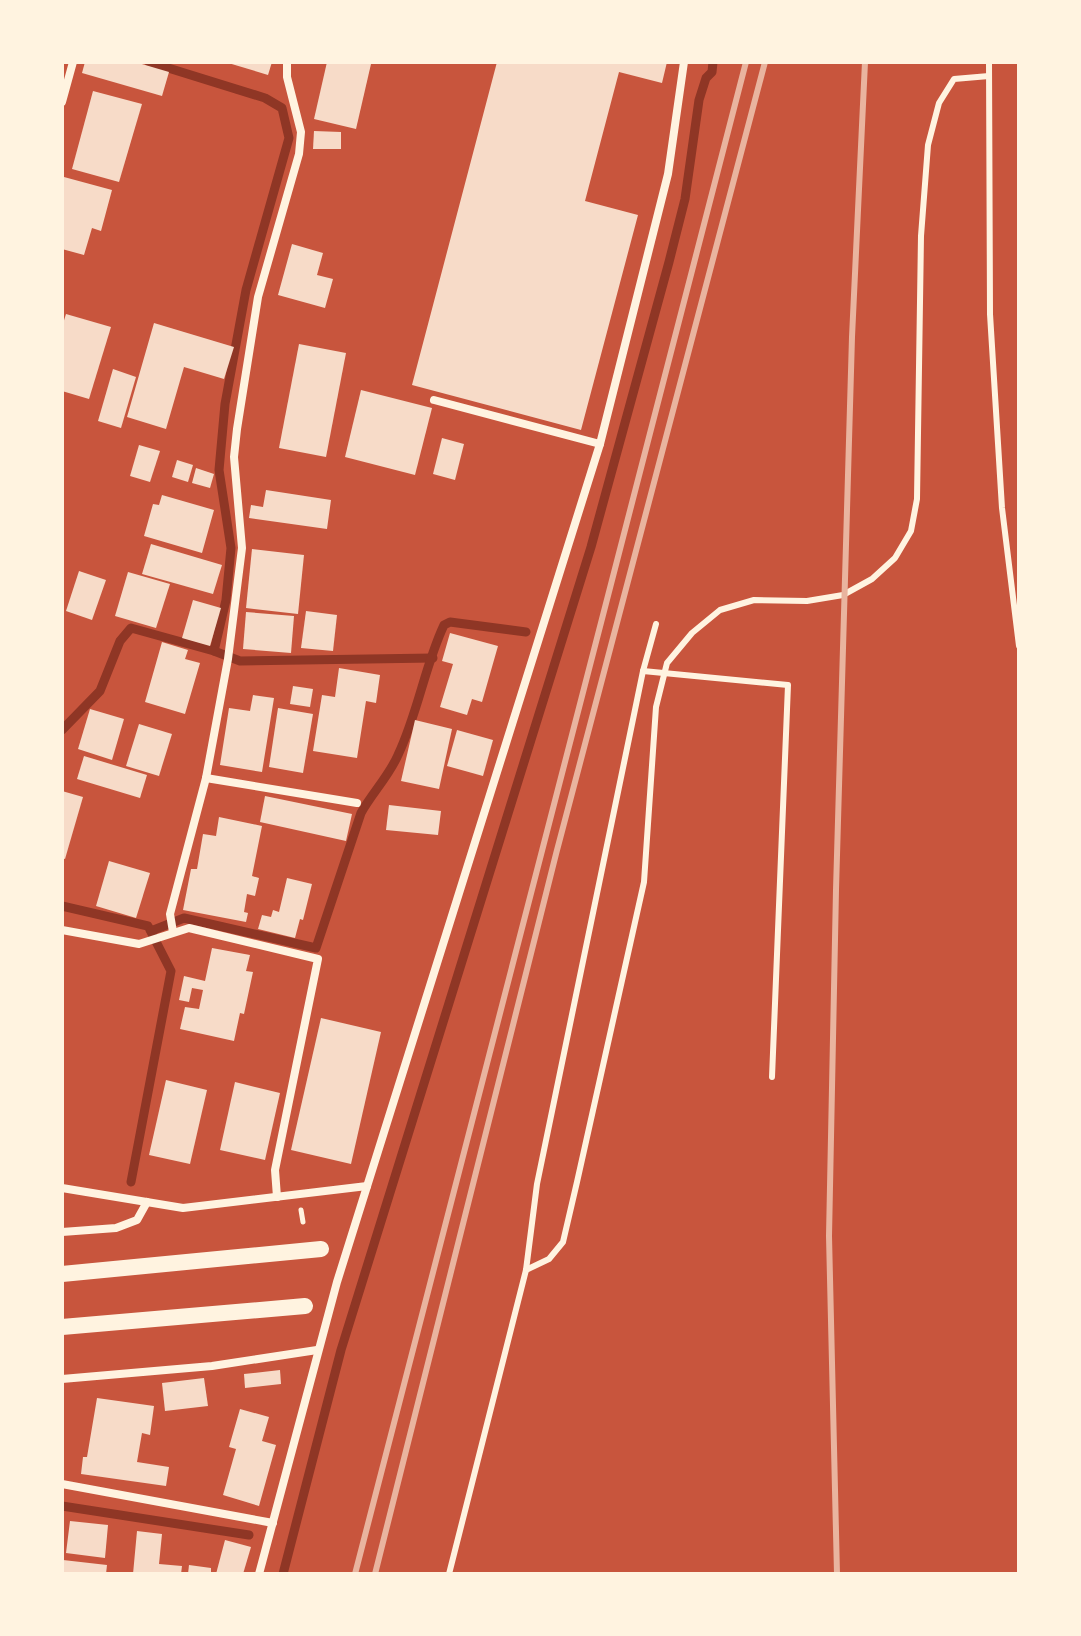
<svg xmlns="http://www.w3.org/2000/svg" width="1081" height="1636" font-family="'Archivo Narrow',sans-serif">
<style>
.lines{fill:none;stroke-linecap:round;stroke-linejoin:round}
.stream{stroke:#8f3625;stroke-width:9}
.building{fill:#f7dbc8}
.path{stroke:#fff3e0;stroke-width:5}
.service{stroke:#fff3e0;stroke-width:6}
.minor{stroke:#fff3e0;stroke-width:8}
.secondary{stroke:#fff3e0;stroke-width:16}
.rail{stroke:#e9b49f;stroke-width:6}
</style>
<rect width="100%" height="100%" fill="#c8553d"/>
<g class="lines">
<g class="stream">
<polyline points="149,62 265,98 282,108 289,138 246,290 225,404 219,470 231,548 226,600 214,651"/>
<polyline points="62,730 100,691 120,641 131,628 214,651 240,661 433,658"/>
<polyline points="62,906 148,926 171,971 131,1182"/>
<path d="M151,931l33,-13 132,30 45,-135c11,-20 28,-37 37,-58 20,-42 27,-90 46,-130l6,-3 76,10"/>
<polyline points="62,1506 249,1535"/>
<polyline points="283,1574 341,1350 591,547 669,262 685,199 699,100 706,78 712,72 713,62"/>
</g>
</g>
<g class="building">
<polygon points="85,62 135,62 169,72 162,96 82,73"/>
<polygon points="225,62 272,62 268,75"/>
<polygon points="327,62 371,64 356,129 314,119"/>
<polygon points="497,62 667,62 662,83 619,72 585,201 638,215 581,430 412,385"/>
<polygon points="93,91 142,104 119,182 72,169"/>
<polygon points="314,131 341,132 341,149 313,149"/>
<polygon points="64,177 112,190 101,231 92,228 84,255 62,249"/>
<polygon points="292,244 323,253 317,275 333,279 325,308 278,295"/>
<polygon points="66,314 111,327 89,399 62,391 62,327"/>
<polygon points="154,323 234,347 224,379 184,367 166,429 127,417"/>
<polygon points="299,344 346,353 326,457 279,448"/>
<polygon points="113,369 136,377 121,428 98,421"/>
<polygon points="361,390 432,408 415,475 345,457"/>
<polygon points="442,438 464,444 455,480 433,474"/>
<polygon points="139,445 160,451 150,482 130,476"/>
<polygon points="177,460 193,465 188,482 172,477"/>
<polygon points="196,468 214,474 210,488 192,483"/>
<polygon points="266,490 331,500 327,529 249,518 251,505 263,507"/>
<polygon points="162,495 214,510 202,553 144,536 153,504 159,505"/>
<polygon points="151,544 222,565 213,594 142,574"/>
<polygon points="252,549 304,555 298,614 246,608"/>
<polygon points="79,571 106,580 92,620 66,611"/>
<polygon points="128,572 170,584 156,628 115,616"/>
<polygon points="193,600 221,608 210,646 182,638"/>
<polygon points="306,611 337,615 333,651 301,648"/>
<polygon points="246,612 294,616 291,653 243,649"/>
<polygon points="450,633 498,646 482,702 472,699 467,715 440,707 453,664 442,661"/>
<polygon points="162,642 188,650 185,659 200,663 185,714 145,702"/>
<polygon points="339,668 380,675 376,703 366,701 357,758 313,751 322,695 335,697"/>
<polygon points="293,686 313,689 310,707 290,704"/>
<polygon points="253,695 274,698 262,772 220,765 229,708 250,711"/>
<polygon points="278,708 313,714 303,773 269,767"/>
<polygon points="90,709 124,719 112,760 78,749"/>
<polygon points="415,720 452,729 439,789 401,781"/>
<polygon points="139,724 172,734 159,776 126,766"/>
<polygon points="457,730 493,740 483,776 447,766"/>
<polygon points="84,756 147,775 140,798 77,779"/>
<polygon points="62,791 83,797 65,859 62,858"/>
<polygon points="265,796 352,814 346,841 260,822"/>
<polygon points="389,805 441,811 438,835 386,830"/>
<polygon points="219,817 262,826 252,876 259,878 255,896 247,894 244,912 248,913 246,922 183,910 191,869 197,869 203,834 216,836"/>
<polygon points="109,861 150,873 136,918 96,906"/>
<polygon points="287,878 312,884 303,920 300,919 295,938 258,929 262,915 271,917 273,910 279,912"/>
<polygon points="212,948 250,955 246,971 253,972 244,1014 240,1013 234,1041 180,1029 185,1007 199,1009 203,990 192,988 189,1002 179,1000 184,976 205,981"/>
<polygon points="321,1018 381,1032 351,1164 291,1150"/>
<polygon points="166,1080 207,1090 190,1164 149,1155"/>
<polygon points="235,1082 280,1093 265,1160 220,1150"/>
<polygon points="280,1370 281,1384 245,1388 244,1374"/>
<polygon points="204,1378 208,1406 165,1411 162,1383"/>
<polygon points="97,1398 154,1406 150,1435 142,1433 137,1462 169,1467 166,1486 81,1474 83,1457 87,1457"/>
<polygon points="240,1409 269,1417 262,1441 276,1445 259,1506 223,1495 236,1449 229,1447"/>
<polygon points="70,1521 108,1525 105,1558 66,1553"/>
<polygon points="137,1531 162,1534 159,1564 182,1566 181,1574 133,1574"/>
<polygon points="225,1540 251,1547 243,1574 216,1574"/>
<polygon points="63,1560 107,1565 106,1574 62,1574"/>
<polygon points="189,1565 211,1568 211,1574 188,1574"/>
</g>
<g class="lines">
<polyline class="path" points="301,1210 303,1222"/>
<g class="service">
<polyline points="989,62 990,314 1002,508 1019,646"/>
<polyline points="643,671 788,685 772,1077"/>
<polyline points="526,1270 549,1259 563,1242 577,1182 644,882 656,707 667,663 692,633 720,610 754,600 807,601 843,595 872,579 895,558 911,531 917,499 921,236 928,145 939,103 954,79 989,76"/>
<polyline points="449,1574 526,1270 537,1184 643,671 656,624"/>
</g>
<g class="minor">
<polyline points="62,102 73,62"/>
<polyline points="434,400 600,444"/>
<polyline points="206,778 357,803"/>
<polyline points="62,930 139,944 189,928 318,959 275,1170 277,1197"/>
<polyline points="173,932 170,914 206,778 228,659 242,548 234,457 237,429 258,297 299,154 301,132 287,77 287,62"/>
<polyline points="62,1188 183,1208 367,1186"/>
<polyline points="62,1232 116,1228 137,1220 147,1202"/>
<polyline points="62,1379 212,1366 317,1350"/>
<polyline points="62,1484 273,1523"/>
<polyline points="259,1574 337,1282 600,444 668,174 684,62"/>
</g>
<g class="secondary">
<polyline points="62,1274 321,1249"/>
<polyline points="62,1327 305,1306"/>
</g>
<g class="rail">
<polyline points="355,1574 746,62"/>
<polyline points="375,1574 556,854 765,62"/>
<polyline points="837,1574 829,1236 836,890 852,337 865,62"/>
</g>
</g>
<rect width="1081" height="1636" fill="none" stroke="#fff3e0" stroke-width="128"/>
</svg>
